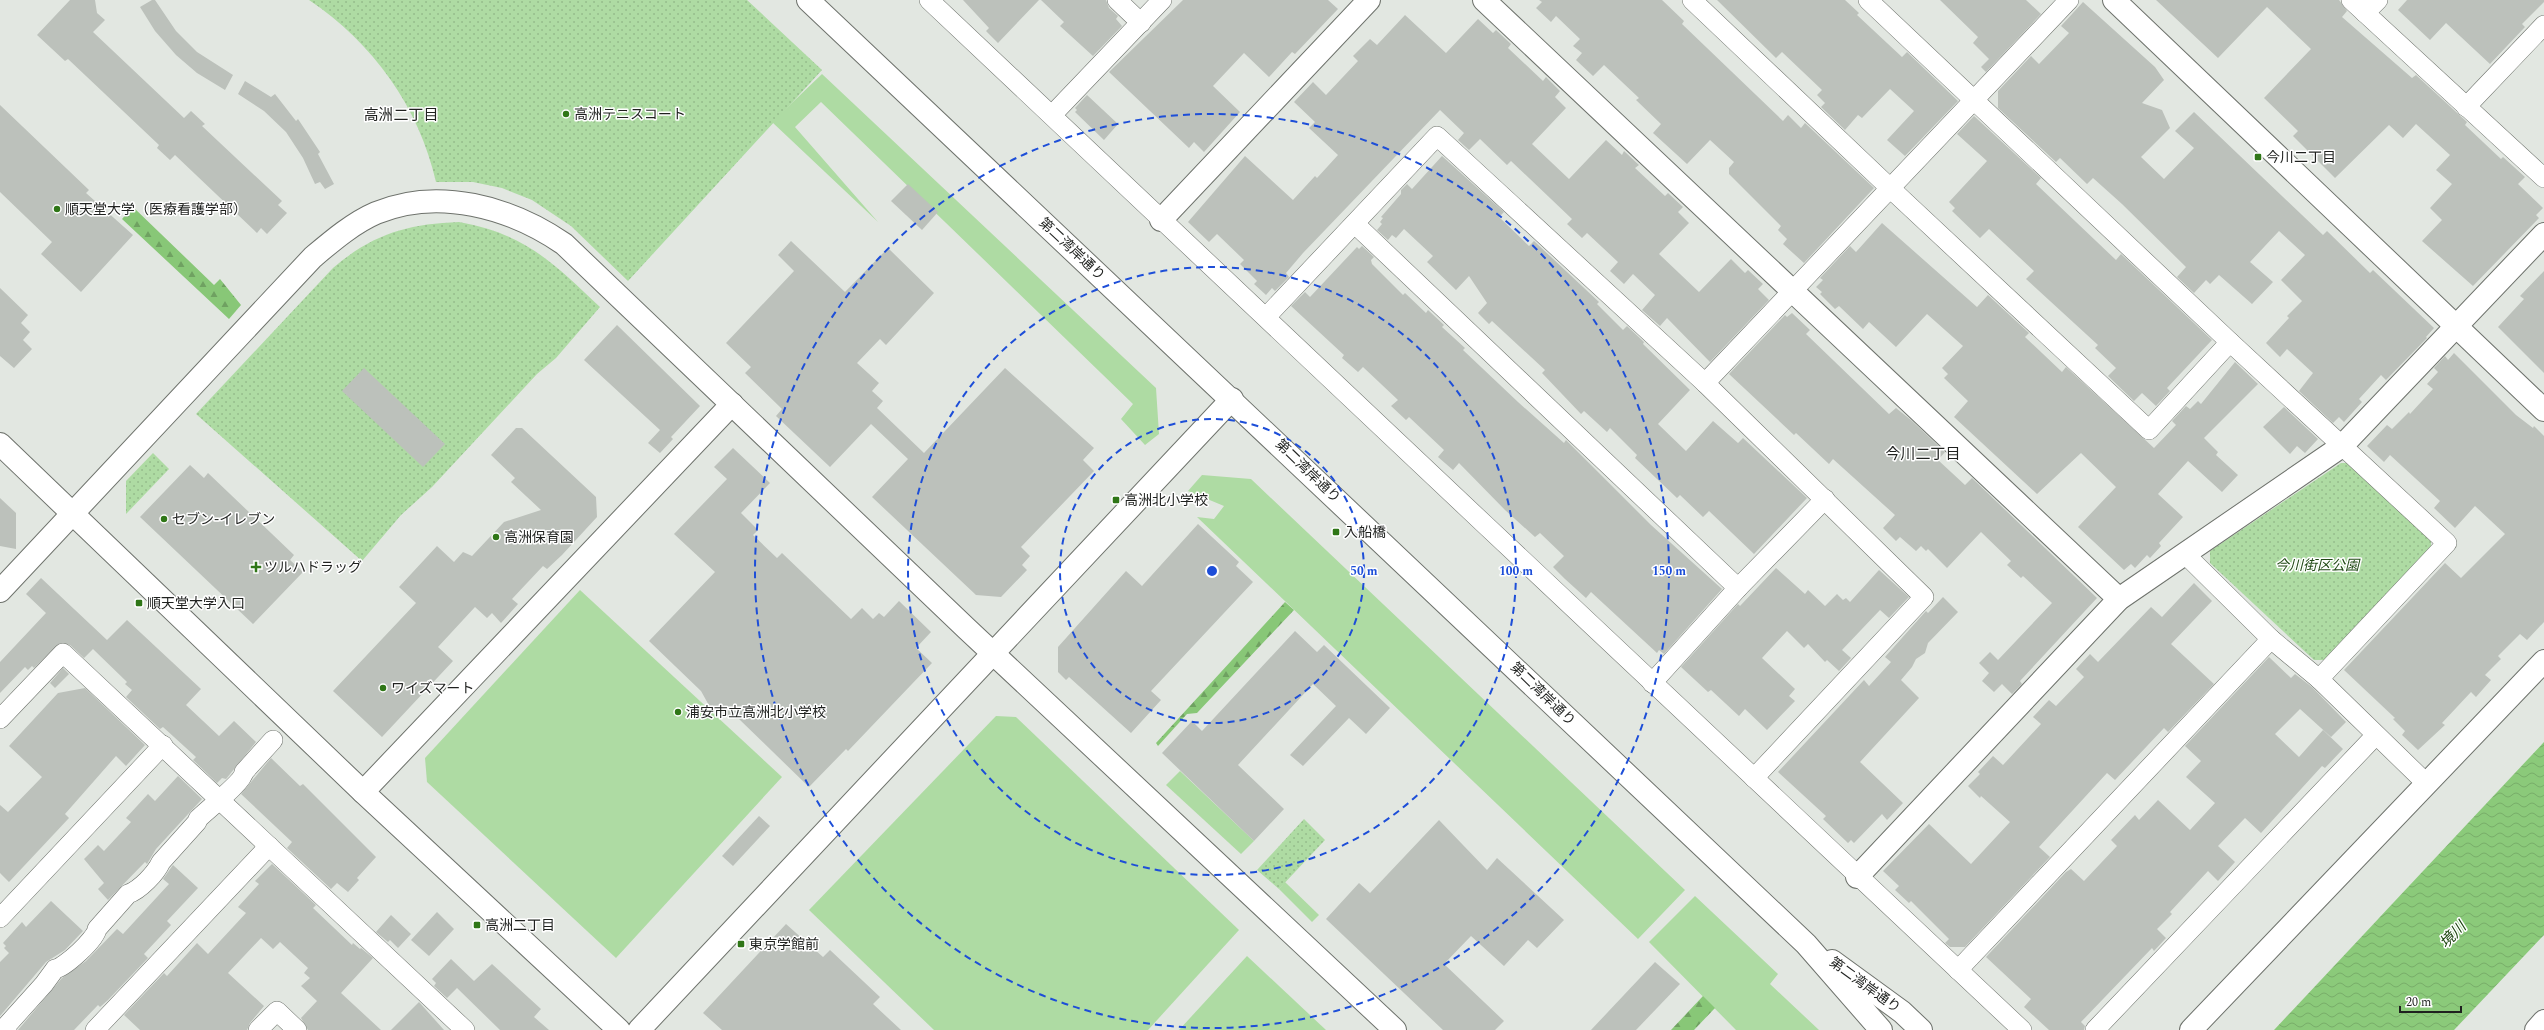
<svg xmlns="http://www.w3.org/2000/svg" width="2544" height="1030" font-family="Spectral,'Noto Sans JP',serif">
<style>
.grass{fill:#aedba3}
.forest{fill:url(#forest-firs)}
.park{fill:url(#park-dots)}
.water{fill:url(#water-waves)}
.building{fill:#bcc1bb}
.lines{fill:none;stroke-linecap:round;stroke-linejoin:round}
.street-casing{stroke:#6e726c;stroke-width:20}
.secondary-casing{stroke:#6e726c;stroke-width:24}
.street{stroke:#fff;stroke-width:19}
.secondary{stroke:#fff;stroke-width:22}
.ring{fill:none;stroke:#1d4ed8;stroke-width:2;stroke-dasharray:7 5}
.poi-dot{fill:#2f7617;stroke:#fff;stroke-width:1.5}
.labels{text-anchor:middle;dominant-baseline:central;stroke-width:3;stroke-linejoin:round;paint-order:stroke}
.poi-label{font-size:14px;fill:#1f211f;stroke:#fff;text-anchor:start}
.street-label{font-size:14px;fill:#1f211f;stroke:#fff}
.park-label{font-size:14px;font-style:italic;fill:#1f4813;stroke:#fff}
.neighbourhood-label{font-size:15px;fill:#1f211f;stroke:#fff}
.water-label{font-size:15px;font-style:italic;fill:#153f07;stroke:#fff}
.centre{fill:#1d4ed8;stroke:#fff;stroke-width:2}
.ring-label{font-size:12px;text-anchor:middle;font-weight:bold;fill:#1d4ed8;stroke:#fff;stroke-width:3;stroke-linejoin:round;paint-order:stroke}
</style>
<defs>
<pattern id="forest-firs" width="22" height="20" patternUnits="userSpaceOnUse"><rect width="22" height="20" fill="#88c777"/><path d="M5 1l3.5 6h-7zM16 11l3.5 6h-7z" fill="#6fa161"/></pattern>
<pattern id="park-dots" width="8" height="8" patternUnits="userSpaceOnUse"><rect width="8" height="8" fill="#aedba3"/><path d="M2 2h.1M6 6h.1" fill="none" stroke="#95bc8c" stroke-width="1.8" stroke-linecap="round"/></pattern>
<pattern id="water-waves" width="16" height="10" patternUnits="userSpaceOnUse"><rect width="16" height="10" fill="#8bca7a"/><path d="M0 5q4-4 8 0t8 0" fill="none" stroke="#78ad69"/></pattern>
</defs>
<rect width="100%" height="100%" fill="#e2e7e1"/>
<g class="grass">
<polygon points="822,74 1156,388 1159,434 1145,445 1121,419 1133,404 821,102 795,127 878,222 772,122"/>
<polygon points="1202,475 1251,479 1685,890 1638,939 1197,517 1214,519 1224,506 1188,491"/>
<polygon points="580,590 782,777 616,958 427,782 425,758"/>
<polygon points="996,716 1016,717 1239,930 1148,1030 934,1030 809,910"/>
<polygon points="1180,771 1254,841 1241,854 1166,785"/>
<polygon points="1285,882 1319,915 1312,922 1279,889"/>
<polygon points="1695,896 1778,974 1770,984 1819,1030 1736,1030 1649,942"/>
<polygon points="1247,956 1326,1030 1179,1030"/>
</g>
<g class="forest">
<polygon points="133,207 214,285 220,279 241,305 229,319 122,219"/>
<polygon points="1285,602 1294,610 1197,713 1187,714 1158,746 1156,743"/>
<polygon points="1703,996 1715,1008 1694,1030 1671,1030"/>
</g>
<g class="park">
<path d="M309,0h438l75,70 -194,211 -57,-55 -39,-26 -30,-12 -29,-6h-37c-17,-75 -63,-139 -127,-182z"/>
<path d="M459,222c67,12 94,41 141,85l-44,51 -19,16 -105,113 -31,28 -39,46 -166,-147 137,-146c40,-34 74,-44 126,-46z"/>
<polygon points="153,453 169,469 126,514 126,481"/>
<polygon points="2341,463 2352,463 2431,536 2431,549 2326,660 2314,660 2210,563 2210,551"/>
<polygon points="1304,819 1325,840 1279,889 1257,870"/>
</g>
<polygon class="water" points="2544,742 2544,935 2454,1030 2274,1030"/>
<g class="building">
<polygon points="70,0 95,0 97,13 105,20 93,32 184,118 191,111 205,124 202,126 282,201 278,205 287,213 267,234 261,228 257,233 175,155 170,160 157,148 159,145 68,59 65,61 37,35"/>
<polygon points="152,0 155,0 176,31 197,52 233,75 225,90 197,73 176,55 155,31 140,7"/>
<polygon points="963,0 1039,0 998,43 986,31 989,28"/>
<polygon points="1041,0 1106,0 1109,8 1118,16 1116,19 1122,26 1093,56 1060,26 1064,22"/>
<polygon points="1183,0 1328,0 1338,9 1295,54 1292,52 1269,77 1244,53 1213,86 1240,112 1204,152 1194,142 1189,148 1109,72"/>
<polygon points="1539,0 1662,0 1684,21 1682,24 1783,121 1788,115 1801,128 1805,123 1874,188 1804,263 1783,244 1787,239 1778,230 1781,226 1729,174 1729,168 1734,162 1710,140 1687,164 1653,133 1661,124 1636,100 1639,98 1604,65 1593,76 1576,60 1582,53 1573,46 1580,39 1556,16 1551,22 1536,8 1542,2"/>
<polygon points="1717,0 1845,0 1859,13 1857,15 1902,57 1907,52 1958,101 1905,156 1887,140 1914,111 1890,89 1862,118 1858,115 1845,130 1821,107 1825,103 1817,95 1822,90 1782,52 1776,58"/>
<polygon points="1940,0 2026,0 2041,14 1986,72 1981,67 1989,59 1973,43 1978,37"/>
<polygon points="2156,0 2339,0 2347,11 2342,17 2412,78 2416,75 2467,122 2465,125 2501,159 2503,157 2525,177 2518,184 2543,208 2536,215 2539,218 2473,286 2422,241 2442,220 2430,208 2452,184 2436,170 2450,155 2416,124 2403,138 2389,125 2335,178 2293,136 2298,131 2264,98 2311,49 2267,7 2218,58"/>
<polygon points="2407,0 2544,0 2544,2 2522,24 2525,27 2490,64 2446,23 2430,40 2398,10"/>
<polygon points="2083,2 2155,67 2164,80 2142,103 2162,110 2170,128 2141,157 2164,179 2194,148 2175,131 2194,112 2323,235 2327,231 2370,273 2373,270 2434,328 2426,337 2427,338 2386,380 2381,375 2359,399 2362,402 2344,422 2339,417 2333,423 2299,391 2313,373 2287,349 2280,357 2266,343 2289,318 2287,316 2302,301 2281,280 2305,255 2279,231 2250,262 2273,282 2252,304 2219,275 2210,284 2206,280 2194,293 2177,277 2186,267 2122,204 2093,178 2087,184 2060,158 2056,162 1998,108 1998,91 2031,56 2039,64 2069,33 2061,26"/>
<polygon points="1405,15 1446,53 1478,19 1493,33 1496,30 1511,44 1508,48 1543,81 1546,77 1560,91 1555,97 1566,108 1532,144 1569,179 1606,140 1622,155 1624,151 1639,165 1635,168 1665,196 1668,193 1683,207 1678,212 1689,223 1659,254 1699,292 1731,259 1745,273 1748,270 1763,284 1758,289 1769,300 1710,362 1667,318 1660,326 1642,310 1655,295 1633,274 1624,284 1610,271 1618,262 1587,233 1582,238 1567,224 1572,219 1511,161 1507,165 1480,139 1469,150 1458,140 1464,133 1440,110 1303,253 1286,273 1289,277 1275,291 1272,288 1266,295 1254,284 1257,281 1240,264 1244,260 1217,234 1209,242 1188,222 1245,156 1293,200 1315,176 1317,178 1338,155 1309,128 1315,122 1294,102 1313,82 1326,95 1358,61 1353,56 1370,39 1377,45"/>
<polygon points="245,81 271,97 275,94 296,121 298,119 320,152 318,154 334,184 325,189 320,182 315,184 303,158 286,132 264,111 238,94"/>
<polygon points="1087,95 1118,124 1104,140 1075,112 1077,110 1075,108"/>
<polygon points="0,105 89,190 86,193 133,235 81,292 41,254 52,242 0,192"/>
<polygon points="1974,116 2041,178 2036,184 2116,260 2121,254 2212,340 2167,388 2170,391 2156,406 2142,393 2134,401 2108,376 2116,368 2095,348 2098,345 2026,279 2034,271 1989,229 1980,238 1952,211 1955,208 1949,202 1987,161 1957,134"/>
<polygon points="1442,156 1504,212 1499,217 1529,246 1534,241 1599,302 1597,304 1623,330 1627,326 1644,342 1643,344 1690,390 1658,424 1686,451 1713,421 1738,443 1743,438 1807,498 1754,554 1709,511 1703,517 1680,495 1677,498 1635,458 1637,455 1610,428 1607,432 1584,411 1581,414 1542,373 1545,370 1492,321 1489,324 1478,313 1487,303 1469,276 1456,290 1427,262 1433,256 1404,229 1396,238 1392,235 1388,240 1377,230 1382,224 1380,222 1383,218 1381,217 1401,194 1401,190 1407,184 1412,189"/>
<polygon points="908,184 938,212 922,230 891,201"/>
<polygon points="1882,223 1977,307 1988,295 2029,333 2025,337 2062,372 2066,367 2154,448 2176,425 2172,421 2186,406 2190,409 2198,401 2201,404 2235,362 2258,384 2204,438 2218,452 2216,455 2238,475 2222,492 2188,461 2158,494 2183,517 2159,543 2161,546 2150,558 2147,555 2135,568 2131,564 2124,570 2078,527 2116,487 2081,453 2037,494 1954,417 1968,401 1944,378 1948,374 1942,368 1963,346 1927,314 1896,347 1869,322 1863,329 1839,306 1835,309 1820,294 1822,292 1816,287 1823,280 1820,278 1850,246 1856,252"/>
<polygon points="791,241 845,292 888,248 934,293 886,345 880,339 857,363 879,383 872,391 883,401 877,408 924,453 1005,368 1094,448 1083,460 1094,471 1021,547 1030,556 1022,565 1027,570 1001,597 976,595 872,497 908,459 871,424 830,467 776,416 782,409 745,373 751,367 726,343 794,271 778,255"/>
<polygon points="1362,246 1374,257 1371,260 1372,264 1403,295 1405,293 1426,313 1428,310 1444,325 1442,327 1465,348 1463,350 1518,402 1564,443 1566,440 1651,525 1722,589 1664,654 1659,650 1657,653 1591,592 1586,598 1565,579 1553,567 1564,556 1540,533 1535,537 1505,510 1459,463 1453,470 1438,457 1444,450 1409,417 1406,420 1391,406 1398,400 1363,367 1358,372 1342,358 1344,355 1291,306 1305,292 1310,297 1357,247 1359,249"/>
<polygon points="2544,271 2544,373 2498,327 2524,299 2520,296"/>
<polygon points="0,288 28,315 21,323 30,332 23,340 32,349 14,368 0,356"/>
<polygon points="1792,313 1810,330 1806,334 1889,414 1896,408 1911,420 1945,452 1938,460 1965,485 1972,478 2097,598 2020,681 2022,684 2012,694 2002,684 1994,692 1982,681 1989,673 1979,663 1990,652 1998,660 2052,603 2023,576 2021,578 2007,565 2011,561 1981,532 1947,568 1928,549 1926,551 1921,546 1916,551 1900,537 1896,541 1883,528 1895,515 1833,459 1829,464 1796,433 1794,435 1729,374 1785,315 1787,317"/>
<polygon points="617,325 700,406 671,437 673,439 660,453 648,443 660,430 584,360"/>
<polygon points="2454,353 2516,415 2533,428 2534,426 2544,436 2544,622 2527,640 2520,634 2498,656 2501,659 2485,675 2491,680 2476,697 2471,692 2442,723 2445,725 2418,750 2402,735 2405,731 2393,719 2395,718 2344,670 2445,563 2461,578 2505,534 2475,506 2455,528 2434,508 2440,501 2390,455 2384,462 2367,446 2387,425 2392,429 2409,412 2410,414 2433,389 2427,384 2438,372 2434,368 2445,356 2448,360"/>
<polygon points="364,368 445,444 423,467 342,391"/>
<polygon points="2284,407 2318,439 2305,453 2297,446 2290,454 2263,427"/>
<polygon points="516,428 522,428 596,497 597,517 562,555 547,569 543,566 512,599 518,604 501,623 492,613 487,618 475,607 438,647 453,661 382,737 333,691 416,603 399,587 437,546 454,562 463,552 472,556 504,522 541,510 511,482 515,478 491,455"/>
<polygon points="733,448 770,483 741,513 758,530 753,535 777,558 782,553 851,619 862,608 873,619 879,613 884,617 899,601 931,632 916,648 932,663 848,751 846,749 809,787 739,719 722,716 711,709 701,691 649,641 715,572 674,534 727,479 714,467"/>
<polygon points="190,465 204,478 208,473 294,555 290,560 303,572 253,624 140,517"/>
<polygon points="0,498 16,513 16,549 0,546"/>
<polygon points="1198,524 1239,562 1236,566 1253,582 1151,691 1161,700 1131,733 1069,677 1066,680 1058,672 1058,647 1126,571 1142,586"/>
<polygon points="1776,568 1805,594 1808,590 1825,606 1837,594 1843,600 1846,598 1850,602 1879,570 1909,597 1889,618 1880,610 1842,650 1851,658 1839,671 1827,660 1825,662 1808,644 1804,648 1787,631 1762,658 1795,689 1789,696 1795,701 1767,730 1745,709 1739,716 1711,690 1708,692 1681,667 1738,604 1740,606"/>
<polygon points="41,578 107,640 127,620 201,689 186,705 219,736 234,721 256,742 226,779 222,778 217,783 193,760 196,757 163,727 160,729 126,697 132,690 125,684 127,682 93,649 84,658 70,645 60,643 34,668 32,666 28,670 25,667 0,693 0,662 46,613 26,594"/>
<polygon points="2194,583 2212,601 2171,644 2214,684 2168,732 2164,728 2115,780 2107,773 2039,847 2050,857 1965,947 1950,947 1945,943 1949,939 1911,901 1909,903 1895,890 1899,886 1883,871 1929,824 1971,864 2010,822 1981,796 1980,798 1968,786 1980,774 1978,772 1993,756 2003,765 2041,724 2033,717 2049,700 2056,706 2084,677 2076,669 2090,654 2098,662 2151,607 2162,617"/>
<polygon points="1943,597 1958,612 1928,643 1925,653 1916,659 1912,667 1901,680 1919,698 1860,762 1903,803 1887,820 1882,814 1854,843 1851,840 1848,843 1823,819 1826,816 1778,772 1864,680 1869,686 1891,662 1885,657 1926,611 1928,613"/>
<polygon points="1295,631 1317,652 1324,645 1390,708 1366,734 1349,718 1303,766 1290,755 1336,706 1313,684 1238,765 1284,809 1254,841 1162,753 1192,721 1202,731"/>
<polygon points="2269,657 2291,678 2295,674 2312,687 2346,722 2331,737 2300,709 2275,734 2299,757 2323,730 2343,749 2325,768 2322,766 2261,833 2245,818 2218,846 2235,862 2218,881 2208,871 2170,912 2172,914 2157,929 2166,938 2154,951 2152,948 2081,1022 2085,1026 2084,1030 2049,1030 2024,1007 2031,999 1986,957 2066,872 2071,869 2084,881 2117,846 2111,840 2135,815 2139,820 2158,800 2190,830 2215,803 2186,777 2201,761 2185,746"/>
<polygon points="63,668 69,674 55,688 50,683"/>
<polygon points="85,688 145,745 126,766 116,756 65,814 69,818 9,882 0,873 0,805 8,812 42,777 9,746 58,693"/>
<polygon points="271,758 300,786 303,784 376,857 357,878 359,880 348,892 337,883 331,889 287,848 292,842 241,794"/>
<polygon points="178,776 202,799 156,849 147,864 145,862 108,900 98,889 104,883 84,859 98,845 104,851 131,822 126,818 148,794 155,801"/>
<polygon points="759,816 770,826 733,866 722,856"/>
<polygon points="1439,820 1487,870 1497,858 1564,920 1537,948 1528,940 1504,966 1471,936 1444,964 1504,1021 1495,1030 1443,1030 1326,919 1359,883 1370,893"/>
<polygon points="272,864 316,905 313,908 352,945 353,943 360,949 361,948 373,958 341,993 381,1030 308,1030 301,1018 317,1001 301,986 310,978 304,973 308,968 280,942 273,949 261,938 228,973 264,1006 250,1023 247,1030 140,1030 124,1015 164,973 167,976 197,943 208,954 246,913 238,907 259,884 255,881"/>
<polygon points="173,865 198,888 167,921 171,925 144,954 148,958 108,1000 100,1007 98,1005 74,1030 18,1030 62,978 86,961 117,929 123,934 169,884 163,879"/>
<polygon points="51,901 83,931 65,950 46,962 0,1016 0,962 9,953 4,948 6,946 3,943 22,922 26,927"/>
<polygon points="437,912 454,929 429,956 411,940"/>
<polygon points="391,915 411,934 398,948 390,940 388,942 376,932"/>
<polygon points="786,924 823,957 830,950 880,997 873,1004 901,1030 722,1030 703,1013"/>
<polygon points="451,959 474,981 492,964 541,1009 534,1017 549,1030 500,1030 457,988 447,998 434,986 436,983 432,979"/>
<polygon points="1655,962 1680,984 1636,1030 1591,1030"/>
<polygon points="419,1002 444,1030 391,1030"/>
</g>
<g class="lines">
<defs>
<g id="street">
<path d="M929,0c365,342 727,689 1093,1030"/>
<polyline points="1117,0 1141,23"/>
<polyline points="1692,0 1890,188 2149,430 2230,342"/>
<polyline points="1868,0 2230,342 2447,543 2319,679"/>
<polyline points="2351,0 2544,178"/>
<polyline points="2365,13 2378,0"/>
<polyline points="2466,107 2544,25"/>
<polyline points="1052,115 1162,0"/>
<polyline points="1355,224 1738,588"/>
<polyline points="1267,316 1437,136 1705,383 1924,597 1754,778"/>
<polyline points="1705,383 2069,0"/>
<polyline points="2186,555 2271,639 2319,679 2427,784"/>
<polyline points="1652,683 1738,588 1825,499"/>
<polyline points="0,719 63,653 465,1030"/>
<polyline points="0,918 163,745"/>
<polyline points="1958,970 2271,639"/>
<path d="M6,1030l2,-6 36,-40 11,-15c9,-1 41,-30 42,-40l31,-35c12,-4 28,-21 33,-32l36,-40 1,-3c10,-10 45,-37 46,-47l29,-32"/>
<polyline points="95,1030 269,846"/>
<polyline points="258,1030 277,1011 297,1030"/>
<polyline points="2095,1030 2375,736"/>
</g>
<g id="secondary">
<polyline points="808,0 1806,944 1881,1030"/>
<polyline points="1484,0 2119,599"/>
<polyline points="2114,0 2544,410"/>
<polyline points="1161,220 1369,0"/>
<polyline points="0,444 363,792 619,1030"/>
<path d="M0,591l313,-334c19,-16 40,-34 63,-44 62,-26 134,-6 188,31l403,385 428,401"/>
<polyline points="363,792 732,404"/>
<polyline points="1857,877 2119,599 2342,446 2544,234"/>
<polyline points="1832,961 1902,1012 1921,1030"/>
<polyline points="639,1030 1232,399"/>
<polyline points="2191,1030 2544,661"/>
<polyline points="2536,1030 2544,1021"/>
</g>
</defs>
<use href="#street" class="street-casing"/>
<use href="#secondary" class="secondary-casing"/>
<use href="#street" class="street"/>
<use href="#secondary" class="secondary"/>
</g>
<g class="ring">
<circle cx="1212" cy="571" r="152"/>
<circle cx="1212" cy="571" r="304"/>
<circle cx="1212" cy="571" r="457"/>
</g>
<g class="poi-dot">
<circle cx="566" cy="114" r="4"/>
<rect x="2254" y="153" width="8" height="8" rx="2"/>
<circle cx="57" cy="209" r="4"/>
<rect x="1112" y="496" width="8" height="8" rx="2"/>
<circle cx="164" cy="519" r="4"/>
<rect x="1332" y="528" width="8" height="8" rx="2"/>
<circle cx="496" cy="537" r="4"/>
<path d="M254 561h4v4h4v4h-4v4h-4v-4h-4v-4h4z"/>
<rect x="135" y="599" width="8" height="8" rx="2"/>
<circle cx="383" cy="688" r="4"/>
<circle cx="678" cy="712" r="4"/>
<rect x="473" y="921" width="8" height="8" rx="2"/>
<rect x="737" y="940" width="8" height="8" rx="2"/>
</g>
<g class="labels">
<g class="poi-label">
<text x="574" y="114">高洲テニスコート</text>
<text x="2266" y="157">今川二丁目</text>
<text x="65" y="209">順天堂大学（医療看護学部）</text>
<text x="1124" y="500">高洲北小学校</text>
<text x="172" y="519">セブン-イレブン</text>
<text x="1344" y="532">入船橋</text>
<text x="504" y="537">高洲保育園</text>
<text x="264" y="567">ツルハドラッグ</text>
<text x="147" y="603">順天堂大学入口</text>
<text x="391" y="688">ワイズマート</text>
<text x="686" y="712">浦安市立高洲北小学校</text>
<text x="485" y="925">高洲二丁目</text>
<text x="749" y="944">東京学館前</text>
</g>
<g class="street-label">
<text transform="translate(1072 249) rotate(43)">第二湾岸通り</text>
<text transform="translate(1308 471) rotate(44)">第二湾岸通り</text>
<text transform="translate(1543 694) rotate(44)">第二湾岸通り</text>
<text transform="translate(1865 985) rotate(36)">第二湾岸通り</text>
</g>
<g class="park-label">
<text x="2317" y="565">今川街区公園</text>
</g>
<g class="neighbourhood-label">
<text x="401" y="115">高洲二丁目</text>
<text x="1923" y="454">今川二丁目</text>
</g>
<g class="water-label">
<text transform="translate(2453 935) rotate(-46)">境川</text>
</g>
</g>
<circle cx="1212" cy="571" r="6" class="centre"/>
<g class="ring-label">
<text x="1364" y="575">50 m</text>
<text x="1516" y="575">100 m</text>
<text x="1669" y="575">150 m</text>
</g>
<path d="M2400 1006v6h61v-6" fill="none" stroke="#1f211f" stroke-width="2"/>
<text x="2406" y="1006" font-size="12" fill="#1f211f" stroke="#ffffff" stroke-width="3" paint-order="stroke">20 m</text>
</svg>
